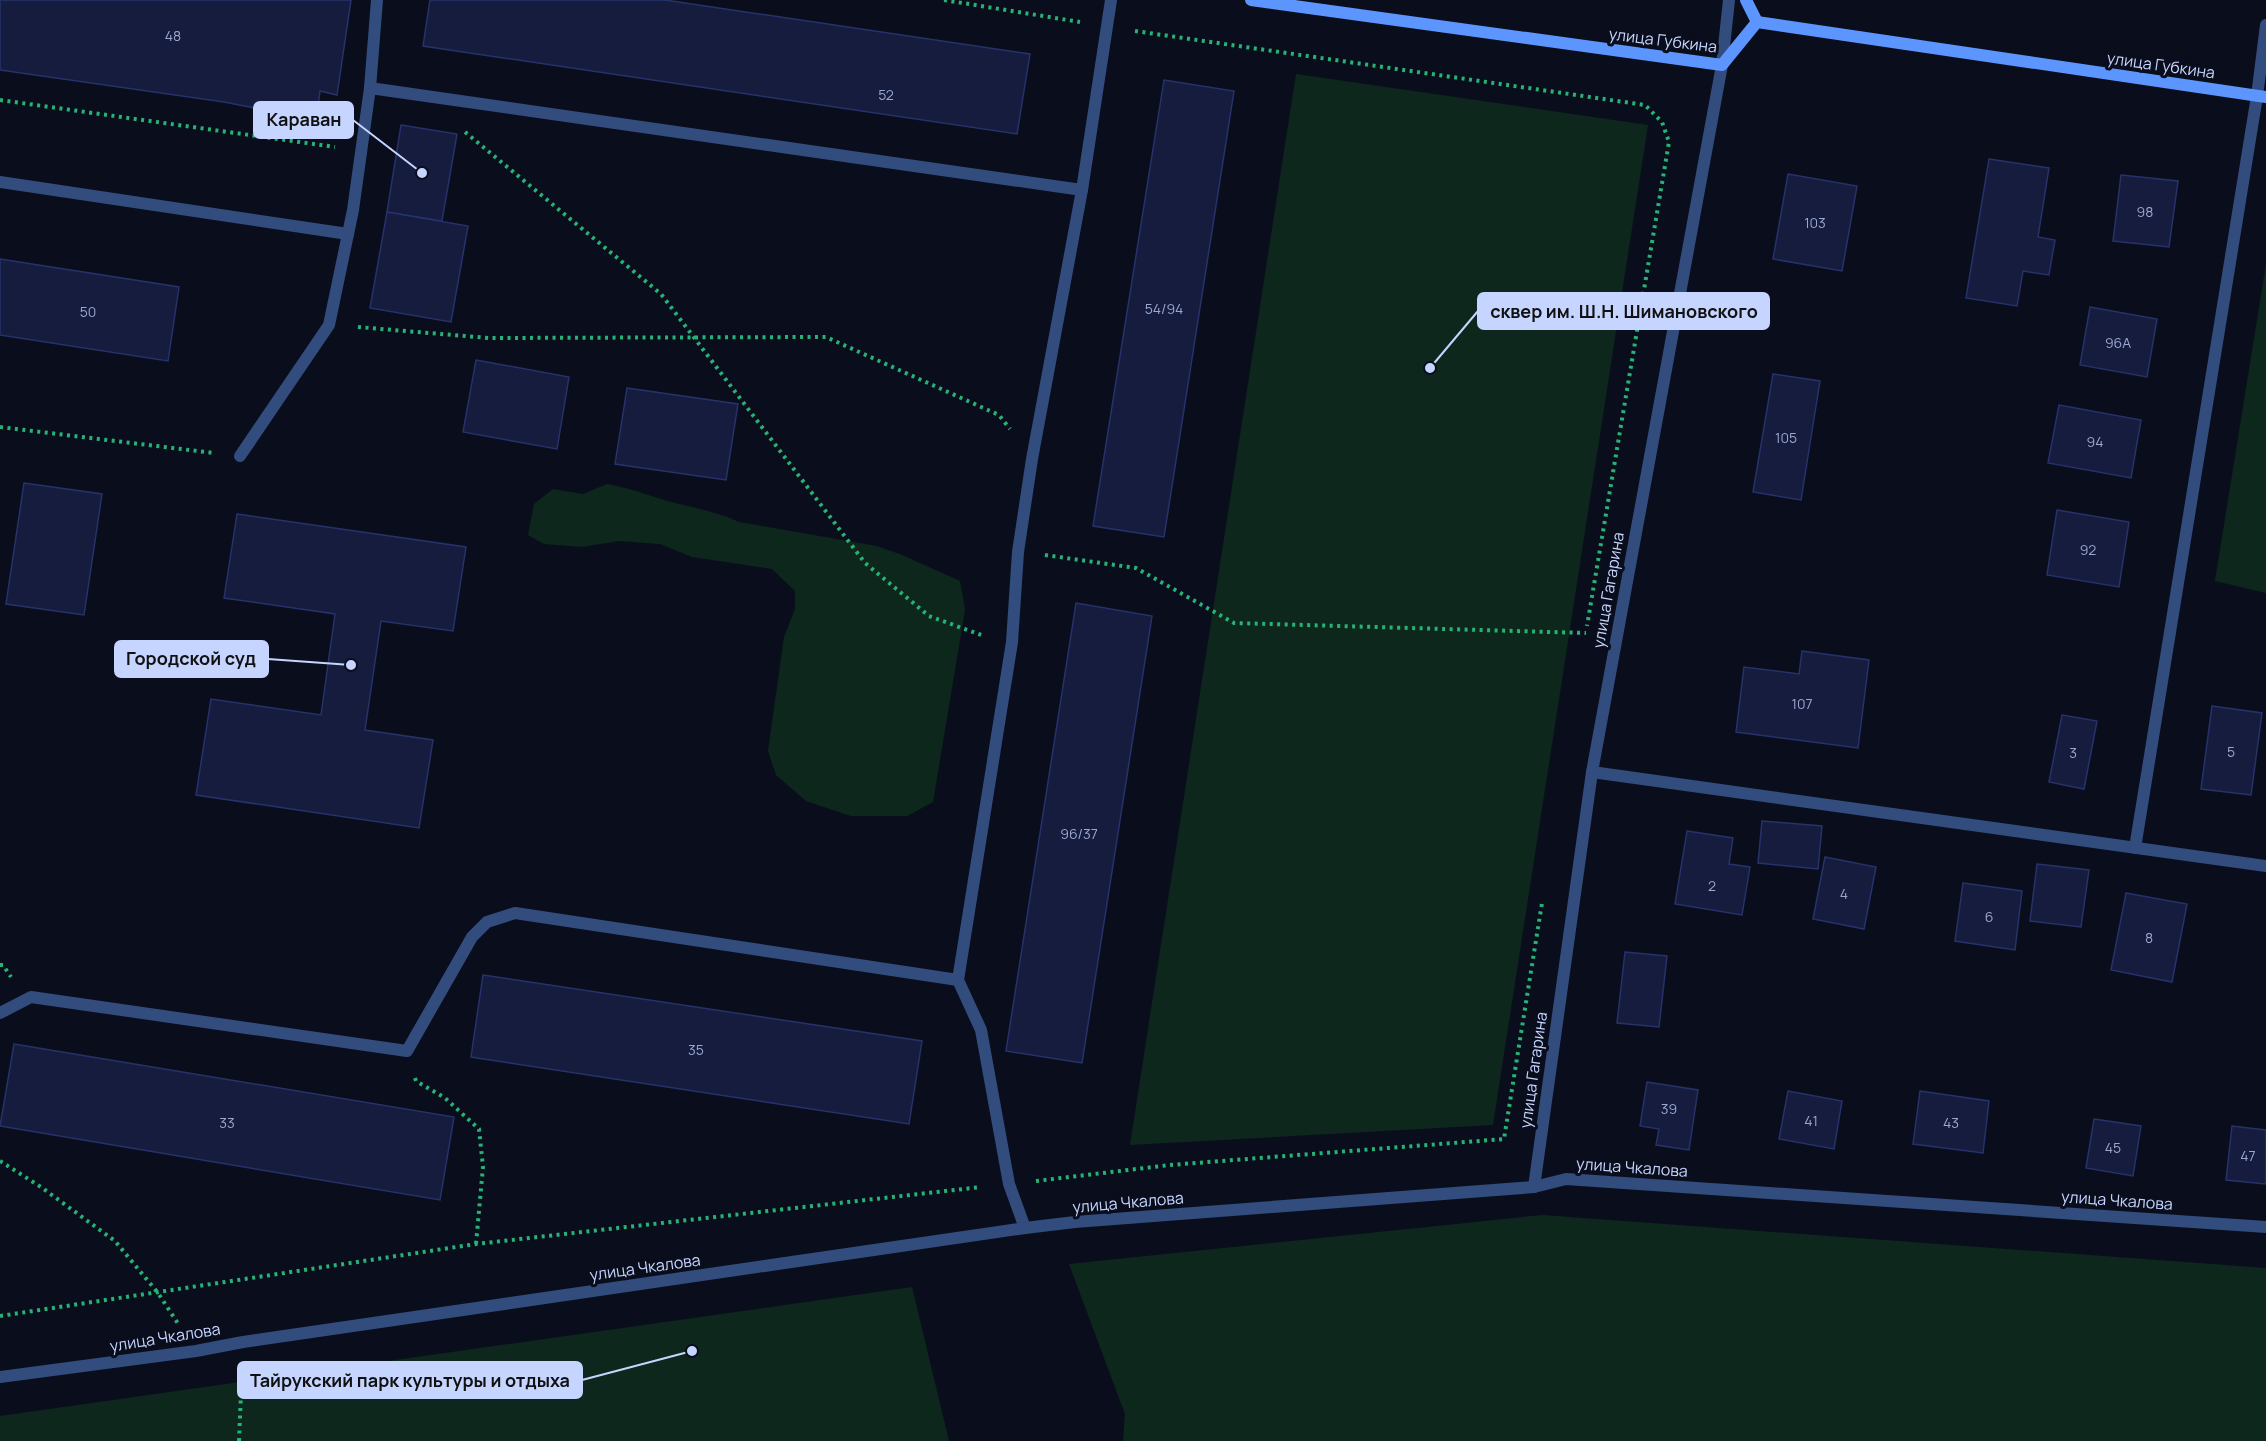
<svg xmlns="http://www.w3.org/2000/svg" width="2266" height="1441" font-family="Manrope,sans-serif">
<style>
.green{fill:#0d271c}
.building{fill:#151c3e;stroke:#26326b;stroke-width:1.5}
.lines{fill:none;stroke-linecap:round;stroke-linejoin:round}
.path{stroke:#27b276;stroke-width:4;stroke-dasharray:3 4.5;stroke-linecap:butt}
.service{stroke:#334c7e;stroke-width:12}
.minor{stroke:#334c7e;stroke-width:12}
.secondary{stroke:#5d95ff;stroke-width:12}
.labels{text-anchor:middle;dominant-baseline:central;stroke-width:6;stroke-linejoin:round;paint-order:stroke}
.number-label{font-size:14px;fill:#9aa7cf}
.street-label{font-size:16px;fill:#c6d5ff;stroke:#0a0e1c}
.leader{fill:none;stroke:#c6d5ff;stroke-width:2}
.callout-dot{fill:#c6d5ff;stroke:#0a0e1c;stroke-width:2}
.callout{fill:#c6d5ff;stroke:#c6d5ff;stroke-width:2}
.callout-label{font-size:18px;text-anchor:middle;font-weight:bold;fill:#111}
</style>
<rect width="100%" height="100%" fill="#0a0e1c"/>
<g class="green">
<polygon points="1296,74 1648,125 1493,1125 1130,1145"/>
<polygon points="2266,264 2266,593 2215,581"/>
<path d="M607,484c23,4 43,12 64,18 24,6 46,10 68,20l138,24 25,9 58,26 5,29 -32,192 -26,14h-56l-45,-15 -30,-26 -8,-24 16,-114 11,-28v-18l-23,-22 -80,-12 -32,-13 -41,-3 -37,6 -38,-3 -16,-9 6,-31 19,-15 30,5z"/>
<polygon points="1542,1215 2266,1268 2266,1441 1123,1441 1125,1414 1069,1264"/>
<polygon points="912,1287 949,1441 0,1441 0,1416"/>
</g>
<g class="building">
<polygon points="0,0 351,0 337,95 320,91 316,120 224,102 0,70"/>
<polygon points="430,0 665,0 1030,54 1017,134 423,46"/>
<polygon points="1164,80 1234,91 1164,537 1093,526"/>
<polygon points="401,125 457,134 442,221 387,212"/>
<polygon points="1989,159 2049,168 2038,237 2055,240 2049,275 2023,271 2017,306 1966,298"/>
<polygon points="1788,174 1857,186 1842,271 1773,259"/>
<polygon points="2121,175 2178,181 2169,247 2113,241"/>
<polygon points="387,212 468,226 451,322 370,308"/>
<polygon points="0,259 179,287 168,361 0,335"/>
<polygon points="2090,307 2157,319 2147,377 2080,365"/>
<polygon points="476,360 569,377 557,449 463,432"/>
<polygon points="1773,374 1820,381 1801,500 1753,492"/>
<polygon points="627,388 738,404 726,480 615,464"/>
<polygon points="2059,405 2141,420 2131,478 2048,463"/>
<polygon points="24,483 102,494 84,615 6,604"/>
<polygon points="2057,510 2129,522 2119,587 2047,575"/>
<polygon points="237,514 466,547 453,631 381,621 365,730 433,740 419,828 196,795 211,699 321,715 335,614 224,598"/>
<polygon points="1076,603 1152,616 1082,1063 1006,1051"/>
<polygon points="1802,651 1869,660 1858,748 1736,732 1744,667 1799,674"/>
<polygon points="2212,706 2262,713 2251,795 2201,789"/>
<polygon points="2062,715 2097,721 2084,789 2049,782"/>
<polygon points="1762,821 1822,826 1818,869 1758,863"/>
<polygon points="1687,831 1733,838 1729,864 1750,867 1742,915 1675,904"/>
<polygon points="1825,857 1876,867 1864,929 1813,919"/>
<polygon points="2037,864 2089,870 2081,927 2030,921"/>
<polygon points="1963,883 2022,891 2015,950 1955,941"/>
<polygon points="2126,893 2187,904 2172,982 2111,970"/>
<polygon points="1625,952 1667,956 1659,1027 1617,1023"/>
<polygon points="483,975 922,1041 909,1124 471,1057"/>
<polygon points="14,1044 454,1117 440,1200 0,1126"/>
<polygon points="1647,1082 1698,1090 1689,1150 1656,1145 1659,1129 1640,1126"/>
<polygon points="1788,1091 1842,1101 1834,1149 1779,1139"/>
<polygon points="1920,1091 1989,1101 1983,1153 1913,1144"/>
<polygon points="2094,1119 2141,1126 2133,1176 2086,1168"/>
<polygon points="2232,1126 2266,1130 2266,1184 2226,1180"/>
</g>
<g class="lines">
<g class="path">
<polyline points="944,0 1080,22"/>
<polyline points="1135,31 1645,105 1662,122 1669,142 1587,626"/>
<polyline points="0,100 335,147"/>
<polyline points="465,132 661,294 865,563 929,616 984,636"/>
<polyline points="358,327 489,338 826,337 999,415 1010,429"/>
<polyline points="0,427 214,453"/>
<polyline points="1045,555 1136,568 1234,623 1586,633"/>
<polyline points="0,965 3,965 11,977"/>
<polyline points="415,1078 416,1081 445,1098 479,1129 483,1167 476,1244"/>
<polyline points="0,1161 41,1187 115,1241 158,1293 179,1325"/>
<polyline points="1036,1181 1170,1165 1504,1139 1542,903"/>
<polyline points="0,1316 476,1244 981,1187"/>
<polyline points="239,1441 242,1369"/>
</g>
<g class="service">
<polyline points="370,88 1082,190"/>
<polyline points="0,182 348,234"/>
<polyline points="240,456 329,325 353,210 370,88 377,0"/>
<polyline points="1592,772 2266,866"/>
<polyline points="2135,848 2257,96 2266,25"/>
<polyline points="0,1013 31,997 407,1051 472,937 487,922 515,913 958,980"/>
<polyline points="1025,1228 1009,1184 981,1030 958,980 1012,642 1018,552 1032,459 1082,190 1111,0"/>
</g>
<g class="minor">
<polyline points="1534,1187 1592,772 1722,65 1729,0"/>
<polyline points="0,1377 196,1351 243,1342 1025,1228 1075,1222 1534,1187 1566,1179 2266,1227"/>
</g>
<g class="secondary">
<polyline points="1251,0 1722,65 1757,22 2266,97"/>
<polyline points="1746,0 1757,22"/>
</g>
</g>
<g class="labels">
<g class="number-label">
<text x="173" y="35">48</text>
<text x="886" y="94">52</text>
<text x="2145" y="211">98</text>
<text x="1815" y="222">103</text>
<text x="1164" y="308">54/94</text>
<text x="88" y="311">50</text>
<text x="2118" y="342">96А</text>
<text x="1786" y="437">105</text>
<text x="2095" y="441">94</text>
<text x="2088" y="549">92</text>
<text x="1802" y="703">107</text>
<text x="2231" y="751">5</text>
<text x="2073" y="752">3</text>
<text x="1079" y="833">96/37</text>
<text x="1712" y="885">2</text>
<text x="1844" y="893">4</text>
<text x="1989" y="916">6</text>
<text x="2149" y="937">8</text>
<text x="696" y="1049">35</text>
<text x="1669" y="1108">39</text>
<text x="1811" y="1120">41</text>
<text x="227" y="1122">33</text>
<text x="1951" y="1122">43</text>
<text x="2113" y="1147">45</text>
<text x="2248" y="1155">47</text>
</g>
<g class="street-label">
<text transform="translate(1663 40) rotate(7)">улица Губкина</text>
<text transform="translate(2161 65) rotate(8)">улица Губкина</text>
<text transform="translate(1608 590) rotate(-80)">улица Гагарина</text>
<text transform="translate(1533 1070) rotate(-82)">улица Гагарина</text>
<text transform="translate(1632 1167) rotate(4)">улица Чкалова</text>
<text transform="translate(2117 1200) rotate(4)">улица Чкалова</text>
<text transform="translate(1128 1202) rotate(-5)">улица Чкалова</text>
<text transform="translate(645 1267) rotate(-8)">улица Чкалова</text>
<text transform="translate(165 1337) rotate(-9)">улица Чкалова</text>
</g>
</g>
<path class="leader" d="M422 173L353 120M1430 368L1478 311M351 665L268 659M692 1351L582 1380"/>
<g class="callout-dot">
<circle cx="422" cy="173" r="6"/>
<circle cx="1430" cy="368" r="6"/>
<circle cx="351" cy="665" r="6"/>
<circle cx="692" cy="1351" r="6"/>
</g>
<g class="callout">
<rect x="254" y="102" width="99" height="36" rx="6"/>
<rect x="1478" y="293" width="291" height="36" rx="6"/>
<rect x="115" y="641" width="153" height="36" rx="6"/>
<rect x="238" y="1362" width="344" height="36" rx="6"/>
</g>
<g class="callout-label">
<text x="304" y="126">Караван</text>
<text x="1624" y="318">сквер им. Ш.Н. Шимановского</text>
<text x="191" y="665">Городской суд</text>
<text x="410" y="1387">Тайрукский парк культуры и отдыха</text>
</g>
</svg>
